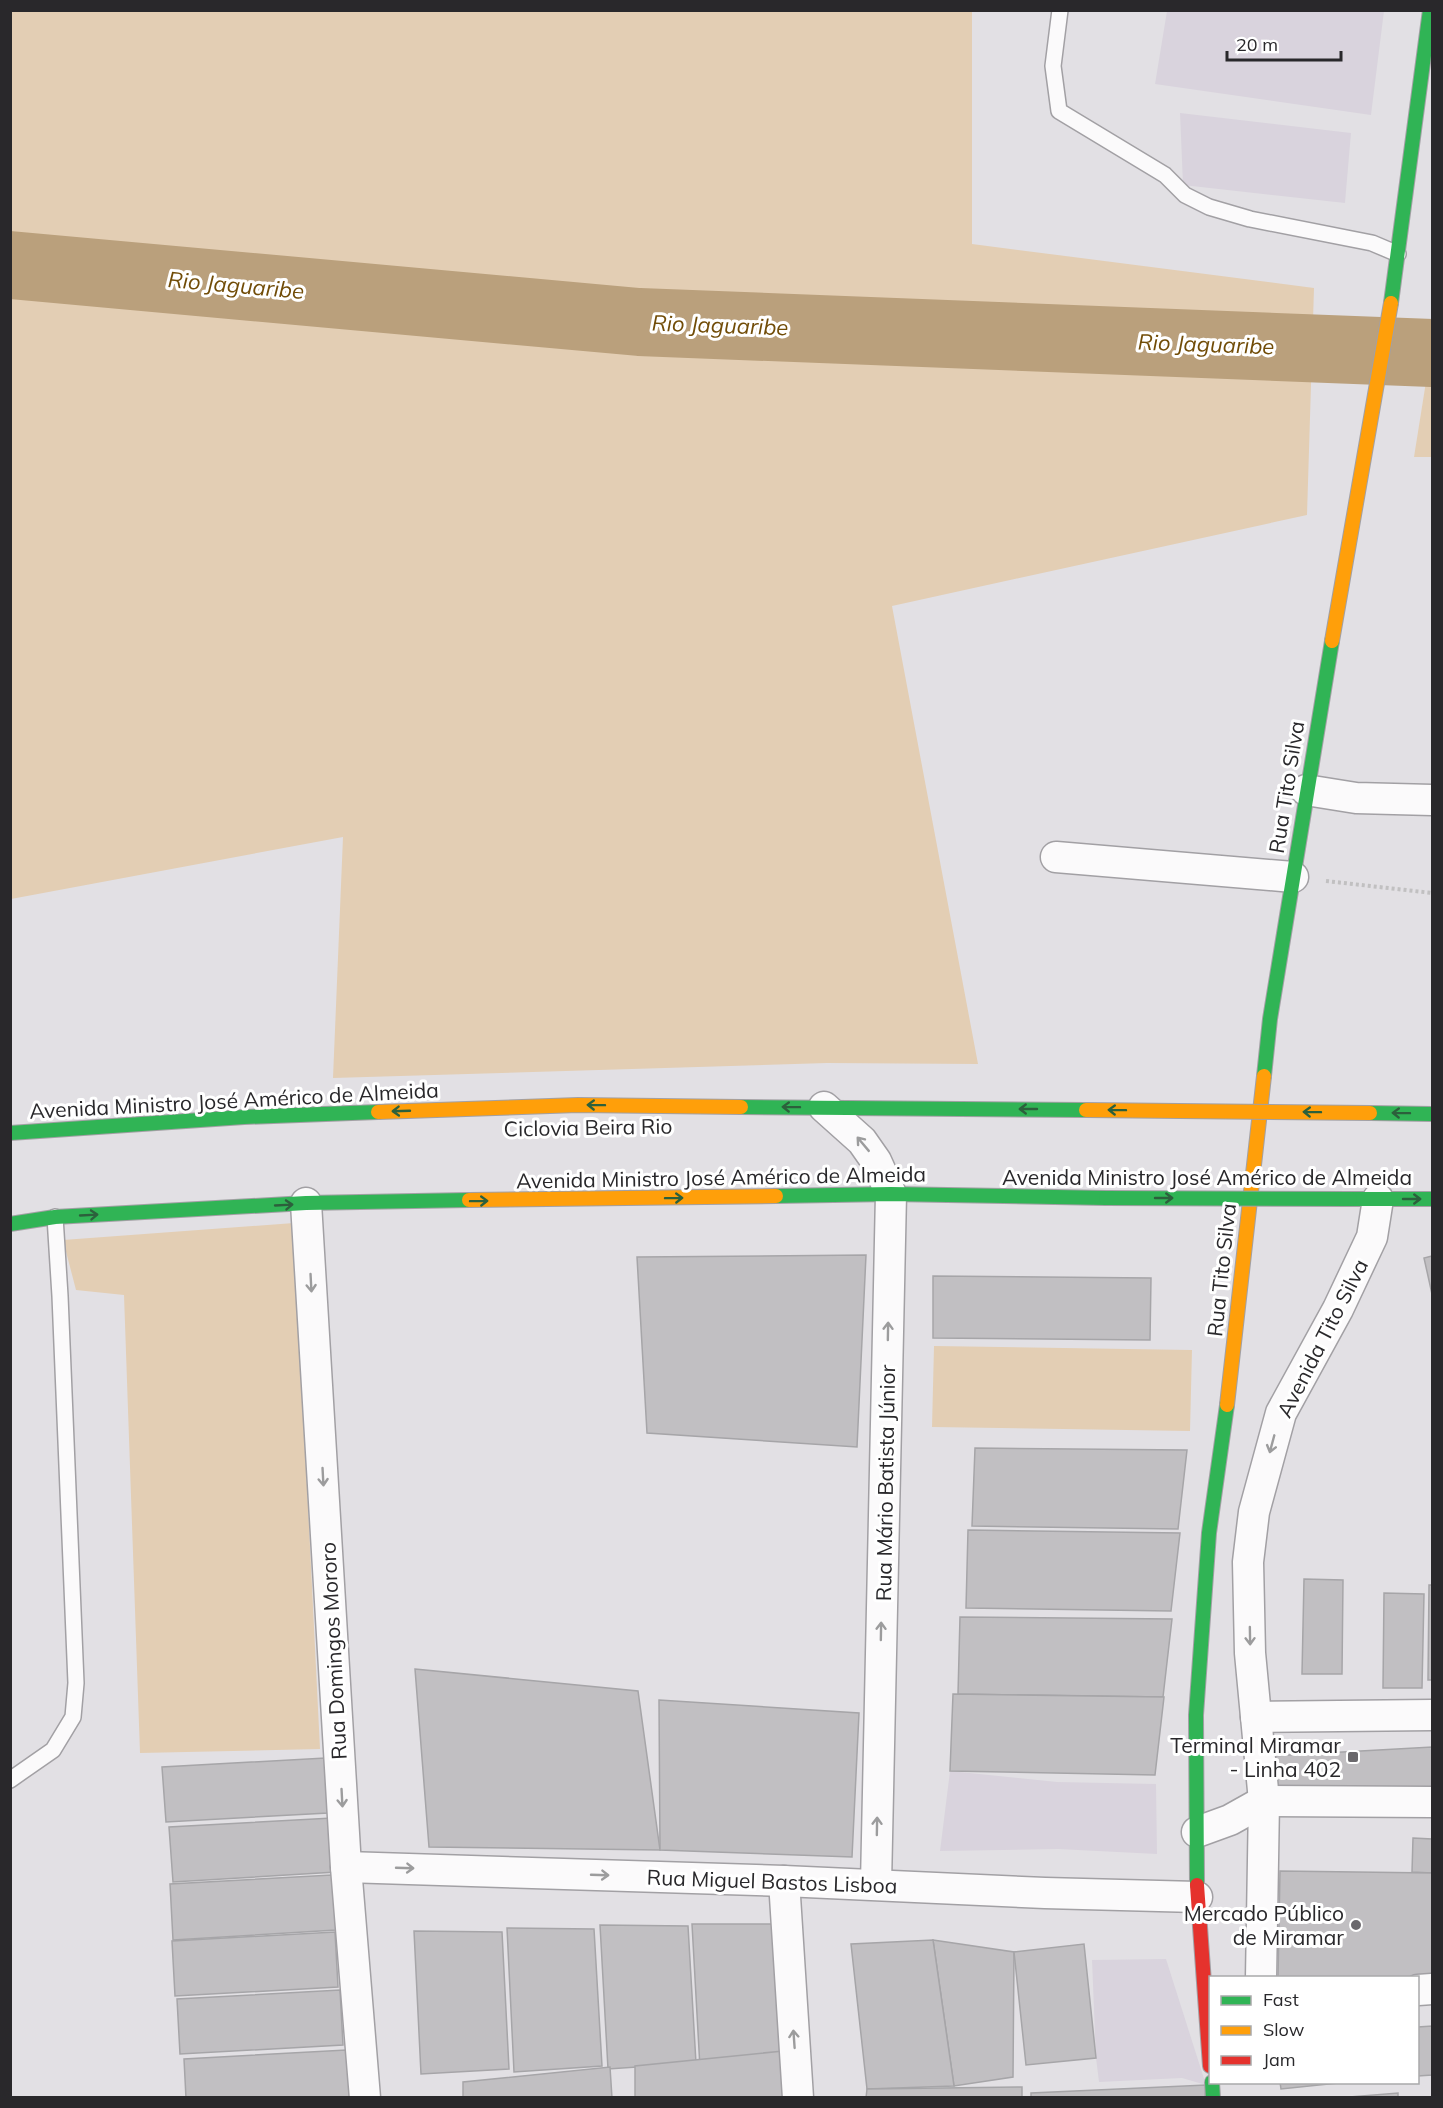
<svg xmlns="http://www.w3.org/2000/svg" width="1443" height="2108" font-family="Mulish,sans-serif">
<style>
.built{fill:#d9d3dd}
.green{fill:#e3ceb4}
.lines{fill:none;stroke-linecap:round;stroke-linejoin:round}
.river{stroke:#baa07c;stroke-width:68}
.building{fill:#c1bfc2;stroke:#a6a5a8;stroke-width:1.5}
.lane-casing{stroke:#a2a0a4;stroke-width:18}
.street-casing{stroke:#a2a0a4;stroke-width:33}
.fast-casing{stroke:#a2a0a4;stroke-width:16}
.slow-casing{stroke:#a2a0a4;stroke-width:16}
.jam-casing{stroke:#a2a0a4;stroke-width:16}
.path{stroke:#c1c0c1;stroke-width:4;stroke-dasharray:3 3;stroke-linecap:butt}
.lane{stroke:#fbfafb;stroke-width:15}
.street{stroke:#fbfafb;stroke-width:30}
.fast{stroke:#30b455;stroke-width:14}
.slow{stroke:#ff9f0a;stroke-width:14}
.jam{stroke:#e5322d;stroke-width:14}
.fast-bridge-casing{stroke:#a2a0a4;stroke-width:16;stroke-linecap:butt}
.slow-bridge-casing{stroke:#a2a0a4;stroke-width:16;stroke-linecap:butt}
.fast-bridge{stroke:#30b455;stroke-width:14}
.slow-bridge{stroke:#ff9f0a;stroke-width:14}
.oneway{stroke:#2c603c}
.oneway2{stroke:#9c9c9d}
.poi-dot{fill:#6a686c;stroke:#fff;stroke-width:2}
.labels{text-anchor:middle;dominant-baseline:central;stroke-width:6;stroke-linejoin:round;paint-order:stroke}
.street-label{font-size:21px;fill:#29282b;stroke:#fff}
.poi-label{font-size:21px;fill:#29282b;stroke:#fff;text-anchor:end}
.water-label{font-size:22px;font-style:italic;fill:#714c07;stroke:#fff}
</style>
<rect width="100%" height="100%" fill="#e2e0e4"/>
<g class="built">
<polygon points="1167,11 1384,11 1371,115 1155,84"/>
<polygon points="1180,113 1351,133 1345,203 1183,185"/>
<polygon points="950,1771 1057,1782 1156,1784 1157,1854 1058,1849 940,1851"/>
<polygon points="1166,1959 1206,2085 1182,2078 1099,2082 1096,2058 1092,1960"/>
</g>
<g class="green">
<polygon points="11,10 972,11 972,244 1314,288 1307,515 892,606 978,1064 827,1063 333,1078 343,837 11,899"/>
<polygon points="1432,344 1432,457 1414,457"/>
<polygon points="294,1223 320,1749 140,1753 124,1295 76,1290 63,1240"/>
<polygon points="934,1346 1192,1350 1190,1431 932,1427"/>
</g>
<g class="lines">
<polyline class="river" points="10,265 639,322 1432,353"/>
</g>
<g class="building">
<polygon points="866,1255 857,1447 647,1433 637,1257"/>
<polygon points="1432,1256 1432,1294 1424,1258"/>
<polygon points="933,1276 1151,1278 1150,1340 933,1338"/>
<polygon points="975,1448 1187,1450 1178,1529 972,1526"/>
<polygon points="968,1530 1180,1533 1171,1611 966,1608"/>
<polygon points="1304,1579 1343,1580 1342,1674 1302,1674"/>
<polygon points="1429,1585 1432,1585 1432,1680 1428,1680"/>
<polygon points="1384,1593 1424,1594 1422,1688 1383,1688"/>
<polygon points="960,1617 1172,1619 1163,1697 958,1694"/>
<polygon points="415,1669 638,1691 660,1850 429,1847"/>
<polygon points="953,1694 1164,1697 1155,1775 950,1771"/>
<polygon points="659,1700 859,1713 852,1857 660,1850"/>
<polygon points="1432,1747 1432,1788 1278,1787 1271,1756"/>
<polygon points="325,1758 328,1813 166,1822 162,1767"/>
<polygon points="332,1818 336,1872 173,1882 169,1827"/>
<polygon points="1413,1838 1432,1839 1432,1873 1412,1872"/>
<polygon points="1280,1871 1432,1873 1432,1983 1418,1978 1278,1978"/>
<polygon points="332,1875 336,1930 173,1940 170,1884"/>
<polygon points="692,1924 780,1924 787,2062 700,2068"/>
<polygon points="600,1925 688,1926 696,2063 608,2069"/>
<polygon points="507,1928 594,1929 602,2066 514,2072"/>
<polygon points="414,1931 502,1932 509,2069 421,2074"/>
<polygon points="335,1932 338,1987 175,1996 172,1941"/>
<polygon points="933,1940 1014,1952 1013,2077 954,2086"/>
<polygon points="933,1940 954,2086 867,2089 851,1944"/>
<polygon points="1084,1944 1096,2058 1026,2065 1014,1952"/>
<polygon points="340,1990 343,2045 180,2054 177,1999"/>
<polygon points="1432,2026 1432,2075 1418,2076 1418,2027"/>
<polygon points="346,2050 351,2098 186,2098 184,2059"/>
<polygon points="783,2051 786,2098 635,2098 635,2066"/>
<polygon points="610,2067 612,2098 463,2098 463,2082"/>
<polygon points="1280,2082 1348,2082 1281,2089"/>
<polygon points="1206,2085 1205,2098 1031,2098 1031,2093"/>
<polygon points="1022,2087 1022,2098 866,2098 867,2089"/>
<polygon points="1398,2093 1398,2098 1337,2098"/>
</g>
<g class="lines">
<defs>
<g id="lane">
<polyline points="1060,10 1053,66 1059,111 1165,175 1185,195 1209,207 1250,219 1372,243 1398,254"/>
<polyline points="10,1780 53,1750 73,1717 76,1683 60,1296 55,1217"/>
</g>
<g id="street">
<polyline points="1306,790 1356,798 1432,800"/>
<polyline points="1056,857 1293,877"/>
<polyline points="824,1107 862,1141 876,1161 891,1194 876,1884"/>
<polyline points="306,1203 346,1867 365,2098"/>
<polyline points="1256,1717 1432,1715"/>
<polyline points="1197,1832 1230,1820 1264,1801 1432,1802"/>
<polyline points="346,1867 784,1881 1045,1893 1197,1897"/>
<polyline points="784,1881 798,2098"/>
<polyline points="1261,1978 1264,1801 1250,1653 1248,1562 1254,1512 1281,1413 1338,1309 1372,1237 1378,1199"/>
<polyline points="1418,1990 1432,1989"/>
</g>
<g id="fast">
<polyline points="1391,303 1430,10"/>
<polyline points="1264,1076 1270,1019 1332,641"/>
<polyline points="741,1107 1086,1110"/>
<polyline points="1370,1113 1432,1114"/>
<polyline points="10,1133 244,1117 378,1112"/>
<polyline points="776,1196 891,1194 1106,1198"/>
<polyline points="1350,1199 1432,1199"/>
<polyline points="10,1224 55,1217 306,1203 469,1200"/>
<polyline points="1197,1885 1196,1715 1209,1533 1227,1405"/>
<polyline points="1212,2082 1213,2098"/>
</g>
<g id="slow">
<polyline points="1332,641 1391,303"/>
<polyline points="378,1112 578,1105 741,1107"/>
<polyline points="469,1200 776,1196"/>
<polyline points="1227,1405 1264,1076"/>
</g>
<polyline id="jam" points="1197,1885 1210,2066"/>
</defs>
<use href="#lane" class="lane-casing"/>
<use href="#street" class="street-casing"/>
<use href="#fast" class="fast-casing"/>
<use href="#slow" class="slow-casing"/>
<use href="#jam" class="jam-casing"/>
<polyline class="path" points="1326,881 1432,893"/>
<use href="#lane" class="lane"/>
<use href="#street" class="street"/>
<use href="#fast" class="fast"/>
<use href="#slow" class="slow"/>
<use href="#jam" class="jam"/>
<defs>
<polyline id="fast-bridge" points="1106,1198 1350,1199"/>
<polyline id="slow-bridge" points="1086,1110 1370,1113"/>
</defs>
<use href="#fast-bridge" class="fast-bridge-casing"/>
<use href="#slow-bridge" class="slow-bridge-casing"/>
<use href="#fast-bridge" class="fast-bridge"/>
<use href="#slow-bridge" class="slow-bridge"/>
</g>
<defs><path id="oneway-shaft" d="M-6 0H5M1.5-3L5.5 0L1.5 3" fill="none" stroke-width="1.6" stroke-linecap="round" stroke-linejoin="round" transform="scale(1.5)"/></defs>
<g class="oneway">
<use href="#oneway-shaft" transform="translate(596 1105) rotate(-179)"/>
<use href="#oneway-shaft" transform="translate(791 1107) rotate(-179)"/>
<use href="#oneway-shaft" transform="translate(1028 1109) rotate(-180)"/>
<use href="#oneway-shaft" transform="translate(1117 1110) rotate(-179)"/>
<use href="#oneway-shaft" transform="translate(401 1111) rotate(178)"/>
<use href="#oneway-shaft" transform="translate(1312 1112) rotate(-179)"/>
<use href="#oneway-shaft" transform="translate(1401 1113) rotate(-179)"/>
<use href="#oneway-shaft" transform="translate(674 1198) rotate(-1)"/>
<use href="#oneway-shaft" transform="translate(1164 1198)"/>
<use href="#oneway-shaft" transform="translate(1412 1199)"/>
<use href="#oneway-shaft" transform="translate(479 1201) rotate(-1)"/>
<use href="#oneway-shaft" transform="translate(284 1205) rotate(-3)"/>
<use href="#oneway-shaft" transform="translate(89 1215) rotate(-3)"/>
</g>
<g class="oneway2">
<use href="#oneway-shaft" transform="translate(863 1144) rotate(-130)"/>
<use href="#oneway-shaft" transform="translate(311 1283) rotate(87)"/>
<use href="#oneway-shaft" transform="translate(888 1331) rotate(-89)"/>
<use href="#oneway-shaft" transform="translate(1272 1444) rotate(105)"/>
<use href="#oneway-shaft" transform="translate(323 1477) rotate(87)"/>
<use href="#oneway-shaft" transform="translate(881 1631) rotate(-89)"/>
<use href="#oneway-shaft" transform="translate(1250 1636) rotate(89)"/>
<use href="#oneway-shaft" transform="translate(342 1798) rotate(87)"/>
<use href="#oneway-shaft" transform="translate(877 1826) rotate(-89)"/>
<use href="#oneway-shaft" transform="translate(405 1868) rotate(2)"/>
<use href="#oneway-shaft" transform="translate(600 1875) rotate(2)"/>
<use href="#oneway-shaft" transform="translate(794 2039) rotate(-94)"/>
</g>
<g class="poi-dot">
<rect x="1347" y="1751" width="12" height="12" rx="3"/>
<circle cx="1356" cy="1925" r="6"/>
</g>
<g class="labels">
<g class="street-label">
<text transform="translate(1286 787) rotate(-81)">Rua Tito Silva</text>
<text transform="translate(234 1100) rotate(-3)">Avenida Ministro José Américo de Almeida</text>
<text transform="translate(588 1127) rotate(-1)">Ciclovia Beira Rio</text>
<text transform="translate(721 1177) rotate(-1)">Avenida Ministro José Américo de Almeida</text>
<text x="1207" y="1177">Avenida Ministro José Américo de Almeida</text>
<text transform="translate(1221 1270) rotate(-84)">Rua Tito Silva</text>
<text transform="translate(1322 1338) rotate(-63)">Avenida Tito Silva</text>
<text transform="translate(885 1483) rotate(-89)">Rua Mário Batista Júnior</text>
<text transform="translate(333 1651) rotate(-93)">Rua Domingos Mororo</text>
<text transform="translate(772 1881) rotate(2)">Rua Miguel Bastos Lisboa</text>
</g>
<g class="poi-label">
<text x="1341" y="1745">Terminal Miramar<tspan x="1341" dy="24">- Linha 402</tspan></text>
<text x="1344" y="1913">Mercado Público<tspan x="1344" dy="24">de Miramar</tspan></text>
</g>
<g class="water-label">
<text transform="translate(236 285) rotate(5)">Rio Jaguaribe</text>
<text transform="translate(720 325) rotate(2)">Rio Jaguaribe</text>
<text transform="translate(1206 344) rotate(2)">Rio Jaguaribe</text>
</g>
</g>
<rect width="1443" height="2108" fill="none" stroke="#29282b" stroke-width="24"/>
<rect x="1209" y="1976" width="210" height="108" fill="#ffffff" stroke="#a9a9aa" stroke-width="1.5"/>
<rect x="1221" y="1996" width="30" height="9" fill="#30b455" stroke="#a9a9aa" stroke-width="1.5"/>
<text x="1263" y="2006" font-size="18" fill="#29282b">Fast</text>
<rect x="1221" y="2026" width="30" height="9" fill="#ff9f0a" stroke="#a9a9aa" stroke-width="1.5"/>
<text x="1263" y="2036" font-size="18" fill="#29282b">Slow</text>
<rect x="1221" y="2056" width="30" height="9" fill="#e5322d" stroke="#a9a9aa" stroke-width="1.5"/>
<text x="1263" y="2066" font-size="18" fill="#29282b">Jam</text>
<path d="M1227 51v9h114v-9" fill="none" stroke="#29282b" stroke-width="3"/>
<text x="1236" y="51" font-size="18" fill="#29282b" stroke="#ffffff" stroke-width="4.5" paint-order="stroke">20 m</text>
</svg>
